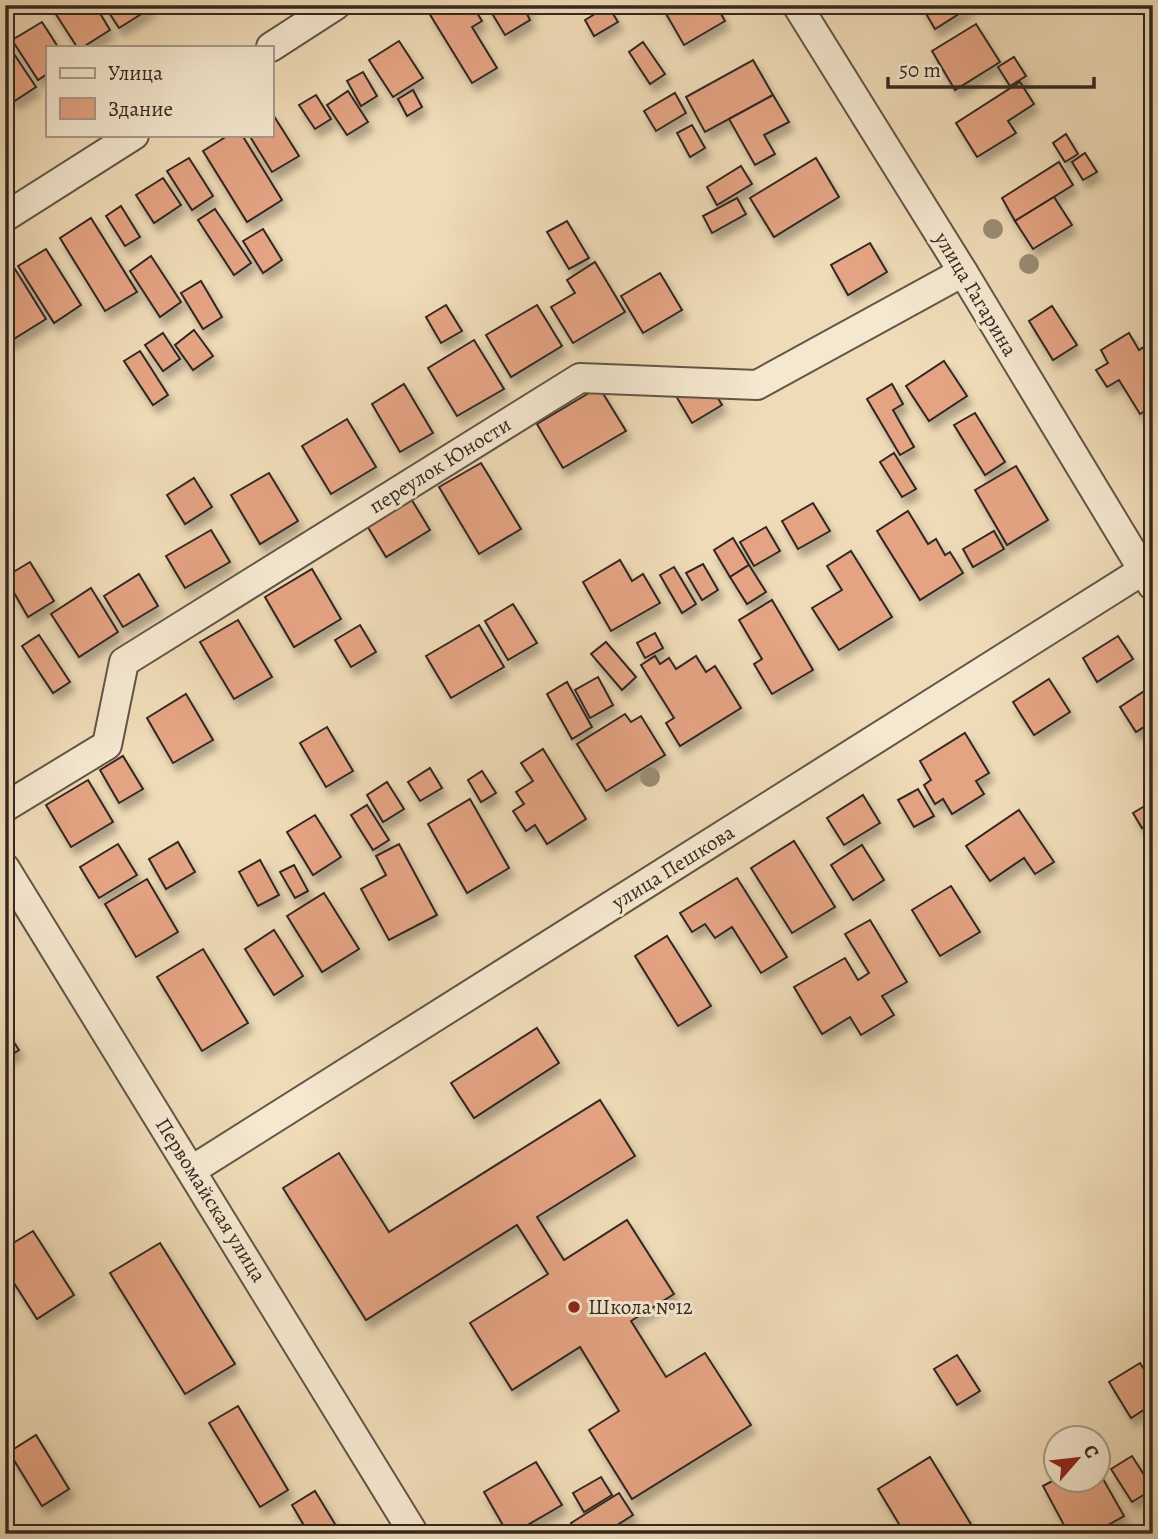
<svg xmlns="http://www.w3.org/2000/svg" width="1158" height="1539" font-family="Alegreya,serif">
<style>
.building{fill:#e4a383;stroke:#332822;stroke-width:2;filter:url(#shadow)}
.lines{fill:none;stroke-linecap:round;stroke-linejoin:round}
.minor-casing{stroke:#625547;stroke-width:32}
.minor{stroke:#f5e8d0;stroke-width:28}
.tree{fill:#998d74}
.poi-dot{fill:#8f2418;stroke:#f5e8d0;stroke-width:2.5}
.labels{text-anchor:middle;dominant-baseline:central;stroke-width:6;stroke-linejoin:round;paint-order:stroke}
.street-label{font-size:21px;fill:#332822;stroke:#f5e8d0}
.poi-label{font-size:21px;fill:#332822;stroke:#f5e8d0;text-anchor:start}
</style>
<defs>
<filter id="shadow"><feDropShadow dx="4.5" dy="8" stdDeviation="3.5" flood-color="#0004"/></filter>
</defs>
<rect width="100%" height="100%" fill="#efdbb7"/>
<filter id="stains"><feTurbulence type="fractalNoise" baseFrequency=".00286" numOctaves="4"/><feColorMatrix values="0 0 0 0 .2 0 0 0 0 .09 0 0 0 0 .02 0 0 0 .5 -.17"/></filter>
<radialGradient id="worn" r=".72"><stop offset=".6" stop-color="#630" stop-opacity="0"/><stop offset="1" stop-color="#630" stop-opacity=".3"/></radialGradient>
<g class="building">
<polygon points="50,5 95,5 110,30 83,47 77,47"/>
<polygon points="104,5 149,5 151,8 119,28"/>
<polygon points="441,5 472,5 482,21 472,27 497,68 472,83 429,13"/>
<polygon points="487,5 533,5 525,10 530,20 505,35"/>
<polygon points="661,5 716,5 725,21 684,45"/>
<polygon points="921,5 973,5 935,29"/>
<polygon points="608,6 618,22 594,36 585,20"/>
<polygon points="42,22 58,47 47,47 47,74 38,80 12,40"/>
<polygon points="976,24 1000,62 955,90 932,51"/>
<polygon points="399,41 423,78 393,97 369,60"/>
<polygon points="643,42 665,74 650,84 629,52"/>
<polygon points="8,45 36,87 13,102 5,89 5,47"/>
<polygon points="1014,57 1026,76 1010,86 998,67"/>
<polygon points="753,60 773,95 705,132 686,97"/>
<polygon points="363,72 377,96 361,106 347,81"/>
<polygon points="1020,82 1034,104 1008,121 1016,133 977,157 956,123"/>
<polygon points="413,90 422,107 407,116 398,99"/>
<polygon points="348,91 368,122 347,135 327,105"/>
<polygon points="675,93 686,113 656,131 644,111"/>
<polygon points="316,95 331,119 315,129 299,105"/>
<polygon points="773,95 789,122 764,135 775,154 755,165 729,119"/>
<polygon points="272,113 299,156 272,172 249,135 271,135"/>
<polygon points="692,125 705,148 690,157 677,133"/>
<polygon points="1066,134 1078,154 1065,162 1053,143"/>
<polygon points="229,135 242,135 282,200 247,222 203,151"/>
<polygon points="1085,153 1097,172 1083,180 1072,162"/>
<polygon points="189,158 213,196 192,210 167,171"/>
<polygon points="816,158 839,197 774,237 750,198"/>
<polygon points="1059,162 1073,185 1015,221 1002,198"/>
<polygon points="741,166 752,184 717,205 707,187"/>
<polygon points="163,178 181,205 154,223 136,195"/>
<polygon points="1054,197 1072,225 1033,249 1015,221"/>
<polygon points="737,198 746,214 712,233 703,216"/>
<polygon points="121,206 140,237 125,246 106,216"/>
<polygon points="215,209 251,263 234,275 198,220"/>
<polygon points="91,218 137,292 105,311 60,238"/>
<polygon points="567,221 589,258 569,269 547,232"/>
<polygon points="263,229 282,260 263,273 243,241"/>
<polygon points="870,243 887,272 848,295 831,265"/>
<polygon points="46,249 81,305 54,323 18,266"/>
<polygon points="151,256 181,302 160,317 130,271"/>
<polygon points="595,262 625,312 573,343 551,307 575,293 567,280"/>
<polygon points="15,269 46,319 9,342 5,336 5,275"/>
<polygon points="660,273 682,310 643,333 621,296"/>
<polygon points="201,281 222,317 203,329 181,293"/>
<polygon points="446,305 462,331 441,343 426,317"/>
<polygon points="537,305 562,346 511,377 486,335"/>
<polygon points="1052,306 1077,345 1053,360 1029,321"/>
<polygon points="194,330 213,356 193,370 175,345"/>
<polygon points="163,333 180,359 163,371 145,345"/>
<polygon points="1129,333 1139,350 1150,343 1153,347 1153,406 1140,414 1119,380 1107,387 1096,370 1108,363 1101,350"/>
<polygon points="474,340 504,389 457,416 428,368"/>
<polygon points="140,351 168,395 153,405 124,361"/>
<polygon points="944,361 967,396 929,421 906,386"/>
<polygon points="404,384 433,433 400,452 372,404"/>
<polygon points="892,384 903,404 893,410 914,447 900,455 867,399"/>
<polygon points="599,387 626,431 563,468 537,424"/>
<polygon points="713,390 722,405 692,423 676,396"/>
<polygon points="975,413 1005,462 985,475 954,425"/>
<polygon points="347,419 376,467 331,494 302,446"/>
<polygon points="894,453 916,489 902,497 880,462"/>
<polygon points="481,463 521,529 479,554 439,487"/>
<polygon points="1016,466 1048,520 1007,545 975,490"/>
<polygon points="269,473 298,521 260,544 231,495"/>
<polygon points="194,478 212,507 185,524 167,495"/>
<polygon points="410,497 430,530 386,557 366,524"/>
<polygon points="813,503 830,531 798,549 782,521"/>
<polygon points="908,511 928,544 936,539 945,555 950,552 963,573 920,600 877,531"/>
<polygon points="766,527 780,551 754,566 740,542"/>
<polygon points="211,530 230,562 185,588 166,556"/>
<polygon points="994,531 1004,549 973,567 963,549"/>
<polygon points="733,538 749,565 730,577 714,550"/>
<polygon points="851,551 892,617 839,650 812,608 842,590 827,566"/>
<polygon points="620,560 632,581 643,574 660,603 611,631 583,582"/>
<polygon points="30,562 54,601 28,617 5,577"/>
<polygon points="703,564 718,590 702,600 686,573"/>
<polygon points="749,565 766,592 747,604 730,577"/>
<polygon points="674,567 696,604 682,613 660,575"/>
<polygon points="312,569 341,619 294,647 265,597"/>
<polygon points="139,574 158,606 123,627 104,596"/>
<polygon points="91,588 118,632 79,657 51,614"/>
<polygon points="772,600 813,670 772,694 754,664 762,659 739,620"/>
<polygon points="513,604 537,643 508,660 485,621"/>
<polygon points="238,620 272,677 234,699 200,642"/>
<polygon points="360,625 376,652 351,667 335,640"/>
<polygon points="479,625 504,667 451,698 426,656"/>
<polygon points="655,633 663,648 645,658 637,643"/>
<polygon points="39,635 70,682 53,693 22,646"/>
<polygon points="1118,636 1133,659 1097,682 1083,658"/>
<polygon points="606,642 636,677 622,690 591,654"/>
<polygon points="655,656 660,664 669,658 676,669 696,656 706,672 715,666 741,708 680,746 666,723 674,718 641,665"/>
<polygon points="598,677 613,705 590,718 575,690"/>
<polygon points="1049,679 1070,712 1034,735 1013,702"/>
<polygon points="567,682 592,727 572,739 547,694"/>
<polygon points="1149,688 1153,694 1153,721 1136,732 1120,707"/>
<polygon points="186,694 213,740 173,763 147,718"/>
<polygon points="625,714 631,722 641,716 665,755 606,791 577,744"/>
<polygon points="327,727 353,771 326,787 300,743"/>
<polygon points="965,733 989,773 976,781 984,794 952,814 943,799 935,804 924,785 931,780 920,761"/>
<polygon points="543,749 586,819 547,844 535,825 526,831 513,811 524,804 516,792 533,781 521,763"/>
<polygon points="123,756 143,789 119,803 100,770"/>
<polygon points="430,768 442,788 420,801 408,782"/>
<polygon points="482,771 496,793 481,802 468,780"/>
<polygon points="88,780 113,822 71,847 46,805"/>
<polygon points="387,782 404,809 383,822 367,795"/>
<polygon points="918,789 934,816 914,827 898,800"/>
<polygon points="863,795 880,823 844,845 827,818"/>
<polygon points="470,799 509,868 467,893 428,824"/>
<polygon points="1153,801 1153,821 1142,828 1133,813"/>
<polygon points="367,805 389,840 373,850 351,815"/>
<polygon points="1019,810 1054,862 1035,874 1024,858 990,881 966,846"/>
<polygon points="315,815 341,857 313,875 287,832"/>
<polygon points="794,841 835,907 792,933 751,868"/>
<polygon points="178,842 195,872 166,889 149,859"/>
<polygon points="118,844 137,875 99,898 80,867"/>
<polygon points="399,844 437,915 389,940 361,889 386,875 376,856"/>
<polygon points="862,845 884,880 853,900 831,865"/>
<polygon points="260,860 279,895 258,906 239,872"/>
<polygon points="294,865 308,891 295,898 280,872"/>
<polygon points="737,878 787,957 761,973 732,927 715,938 705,924 692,932 680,913"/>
<polygon points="147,879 178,932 136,957 105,904"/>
<polygon points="951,886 980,932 940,956 912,910"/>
<polygon points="324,893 359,949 322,972 287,916"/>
<polygon points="870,920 907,982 882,996 894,1015 861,1035 850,1017 822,1034 794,987 845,958 858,980 869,973 845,934"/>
<polygon points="274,930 303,976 274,995 245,949"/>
<polygon points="667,936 711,1006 678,1026 635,956"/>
<polygon points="203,949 248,1023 202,1051 157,977"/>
<polygon points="537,1028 559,1063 474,1118 451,1083"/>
<polygon points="5,1029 19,1050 5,1059"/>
<polygon points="600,1100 635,1156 537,1217 564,1260 627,1220 674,1294 631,1321 666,1377 705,1353 751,1425 632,1499 589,1430 619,1411 580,1347 512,1390 470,1323 548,1274 517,1225 366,1320 283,1188 339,1153 389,1232"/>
<polygon points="33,1231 74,1295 37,1319 5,1269 5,1248"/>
<polygon points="160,1243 235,1364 185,1394 110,1273"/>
<polygon points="957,1355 980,1391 957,1405 934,1369"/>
<polygon points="1140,1363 1153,1383 1153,1404 1131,1418 1109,1382"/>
<polygon points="238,1406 288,1490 260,1507 209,1423"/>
<polygon points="36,1435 69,1489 42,1506 9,1452"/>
<polygon points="1132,1456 1153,1489 1132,1502 1111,1469"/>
<polygon points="930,1457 977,1534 905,1534 878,1489"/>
<polygon points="536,1462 562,1505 512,1534 508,1534 484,1492"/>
<polygon points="1056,1465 1056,1480 1098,1480 1098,1470 1124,1516 1092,1534 1057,1534 1055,1530 1064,1525 1043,1486 1056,1479 1050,1469"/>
<polygon points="601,1477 612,1495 584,1512 573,1493"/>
<polygon points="315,1491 341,1534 309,1534 292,1505"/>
<polygon points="619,1493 633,1515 603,1534 578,1534 571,1523"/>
</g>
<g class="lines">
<defs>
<g id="minor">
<polyline points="797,5 963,272 1152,585"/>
<polyline points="271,47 336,5"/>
<polyline points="5,217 134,135"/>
<polyline points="5,807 107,745 124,662 580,378 757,385 963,272"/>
<polyline points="5,868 414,1534"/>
<polyline points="192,1170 1153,564"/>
</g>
</defs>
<use href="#minor" class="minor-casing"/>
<use href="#minor" class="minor"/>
</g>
<g class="tree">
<circle cx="993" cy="229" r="10"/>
<circle cx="1029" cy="264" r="10"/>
<circle cx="650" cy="777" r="10"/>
</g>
<circle class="poi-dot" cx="574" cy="1307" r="7"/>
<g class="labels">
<g class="street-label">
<text transform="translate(976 294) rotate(59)">улица Гагарина</text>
<text transform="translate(440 465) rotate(-32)">переулок Юности</text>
<text transform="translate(673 867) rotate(-32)">улица Пешкова</text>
<text transform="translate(211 1200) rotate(58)">Первомайская улица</text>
</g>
<g class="poi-label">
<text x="588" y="1307">Школа №12</text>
</g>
</g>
<rect width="1158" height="1539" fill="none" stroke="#efdbb7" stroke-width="28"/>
<rect x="7" y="7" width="1144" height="1525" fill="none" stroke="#332822" stroke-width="3.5"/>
<rect x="14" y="14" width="1130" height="1511" fill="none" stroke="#332822" stroke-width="2"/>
<rect x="46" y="46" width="228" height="91" fill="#f5e8d0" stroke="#a79b8a" stroke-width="2"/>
<rect x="60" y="68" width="35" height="10" fill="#f5e8d0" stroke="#a79b8a" stroke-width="2"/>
<text x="108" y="80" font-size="21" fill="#332822">Улица</text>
<rect x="60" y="98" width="35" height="21" fill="#e4a383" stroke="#a79b8a" stroke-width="2"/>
<text x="108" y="116" font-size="21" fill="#332822">Здание</text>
<g transform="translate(1077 1459) rotate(62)"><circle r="33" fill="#f5e8d0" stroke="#a79b8a" stroke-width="2"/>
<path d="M0-5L12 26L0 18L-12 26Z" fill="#8f2418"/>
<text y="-10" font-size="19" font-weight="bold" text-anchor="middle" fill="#332822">С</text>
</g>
<path d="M888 77v10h206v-10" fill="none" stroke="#332822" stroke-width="3.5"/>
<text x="899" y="77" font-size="21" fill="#332822" stroke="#f5e8d0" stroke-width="5" paint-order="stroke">50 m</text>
<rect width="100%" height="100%" filter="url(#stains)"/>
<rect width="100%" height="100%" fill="url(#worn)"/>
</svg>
